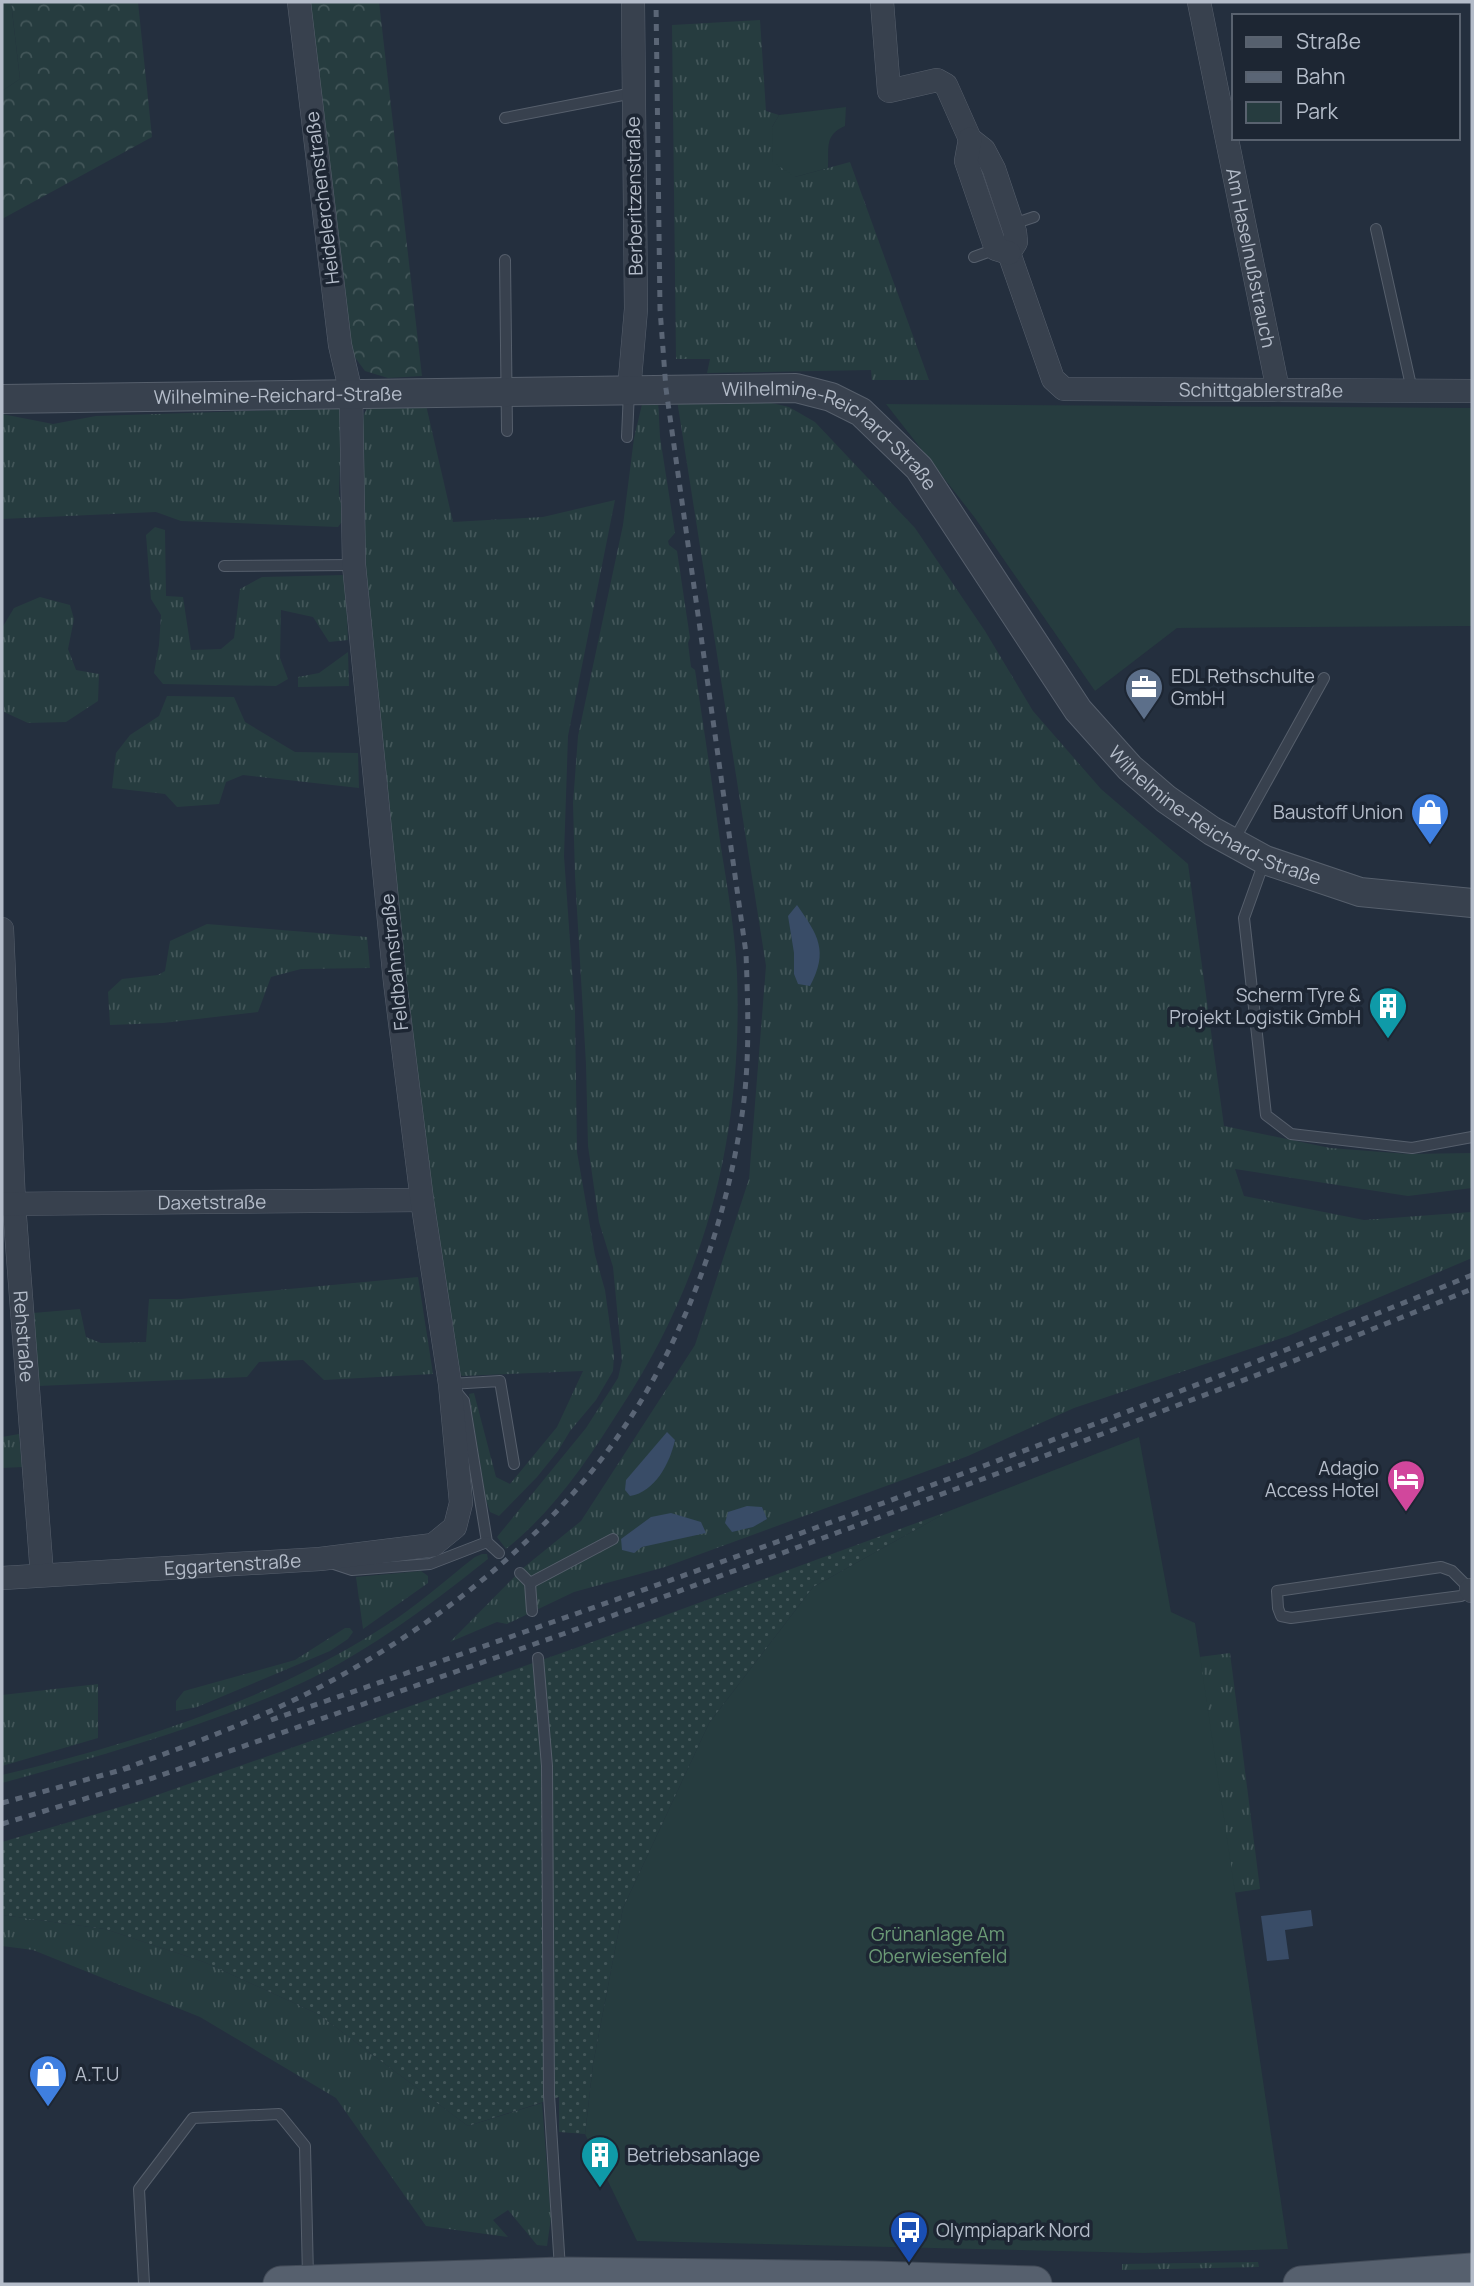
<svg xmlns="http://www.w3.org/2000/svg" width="1474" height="2286" font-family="Manrope,sans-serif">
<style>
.grass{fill:url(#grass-tufts)}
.forest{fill:url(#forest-crowns)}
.park{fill:#263c3f}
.garden{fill:url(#garden-dots)}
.water{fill:#394c67}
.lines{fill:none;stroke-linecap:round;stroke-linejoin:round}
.service-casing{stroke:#565f6c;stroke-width:12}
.minor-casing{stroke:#565f6c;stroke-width:24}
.tertiary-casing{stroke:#565f6c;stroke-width:30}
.primary-casing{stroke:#414a57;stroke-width:37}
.service{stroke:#38414e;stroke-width:10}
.minor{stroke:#38414e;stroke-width:23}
.tertiary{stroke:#38414e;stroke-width:28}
.primary{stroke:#56606e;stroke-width:35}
.rail{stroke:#5a6575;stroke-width:5;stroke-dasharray:7 7;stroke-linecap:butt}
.labels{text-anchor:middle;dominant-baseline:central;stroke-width:7;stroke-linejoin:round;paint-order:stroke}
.street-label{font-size:19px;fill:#b4bcc9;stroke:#1d2633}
.poi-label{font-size:19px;fill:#b4bcc9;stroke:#1d2633;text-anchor:start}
.park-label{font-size:19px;fill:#6b9a76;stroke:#1d2633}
</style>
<defs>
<pattern id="grass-tufts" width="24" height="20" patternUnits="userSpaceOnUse" patternTransform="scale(1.75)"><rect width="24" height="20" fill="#263c3f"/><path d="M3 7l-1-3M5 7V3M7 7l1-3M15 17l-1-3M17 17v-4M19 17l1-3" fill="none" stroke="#435659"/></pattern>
<pattern id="forest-crowns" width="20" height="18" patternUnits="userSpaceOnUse" patternTransform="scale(1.75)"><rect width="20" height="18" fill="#263c3f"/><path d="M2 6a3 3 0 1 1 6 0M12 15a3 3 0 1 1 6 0" fill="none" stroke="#435659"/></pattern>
<pattern id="garden-dots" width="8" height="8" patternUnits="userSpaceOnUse" patternTransform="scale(1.75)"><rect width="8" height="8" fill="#263c3f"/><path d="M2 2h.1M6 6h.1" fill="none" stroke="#435659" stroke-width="1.8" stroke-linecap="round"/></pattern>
</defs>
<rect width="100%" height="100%" fill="#242f3e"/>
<g class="grass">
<polygon points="760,20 766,111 779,115 772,127 795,177 850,162 929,380 872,380 871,370 707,373 710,359 676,359 672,25"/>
<polygon points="750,398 789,407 815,422 915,528 985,631 1033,711 1101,789 1188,864 1224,1126 1330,1148 1409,1154 1472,1153 1472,1188 1408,1196 1235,1169 1244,1196 1364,1220 1472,1212 1472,1258 1288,1336 1074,1408 968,1456 665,1567 574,1592 507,1624 497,1622 450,1642 523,1568 581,1521 695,1345 749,1179 766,966 677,400"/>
<path d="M658,399l2,38 15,96 -7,8 1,4 8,6 13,87 -2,5 3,24 4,3c9,59 18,119 26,178 7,42 14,84 16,126 6,156 -29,301 -115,432 -33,52 -67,104 -116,143l-9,-12 89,-109 32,-50 4,-17 -9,-94 -14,-45 -11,-76 -2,-82 -11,-188 -2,-73 5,-67 45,-211 11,-87 9,-38z"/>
<polygon points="426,405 453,522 543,517 615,500 568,736 564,856 575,1012 577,1152 595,1255 605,1290 614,1355 613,1371 596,1400 570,1431 558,1451 537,1477 499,1516 490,1512 486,1500 469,1394 474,1393 496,1477 510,1484 557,1427 583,1371 462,1376 458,1371 440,1258 407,1003 365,590 362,434 364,414 368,407"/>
<polygon points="342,408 339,493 344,519 338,527 181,521 156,512 2,519 2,414 53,424 96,416"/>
<polygon points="155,527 165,530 166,596 183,597 191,650 221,649 234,638 240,589 262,577 345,575 348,640 329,642 313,617 281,610 280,658 288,679 276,686 163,684 154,673 159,645 161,615 151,599 146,535"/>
<polygon points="40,597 70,605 74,619 68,649 76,670 99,674 98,701 66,722 28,723 4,712 2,628 14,608"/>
<polygon points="348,652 349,686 298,687 298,677 319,673"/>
<polygon points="167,696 234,697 245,722 295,752 358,753 359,788 243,775 226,782 219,804 177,807 165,794 112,788 116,753 130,735 159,716"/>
<polygon points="207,924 367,937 370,968 301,969 271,977 258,1012 163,1023 110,1025 108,992 122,979 158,975 165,971 170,941"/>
<polygon points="418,1277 433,1374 324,1380 303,1360 259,1362 247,1377 38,1386 33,1313 80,1309 86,1337 101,1343 146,1342 149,1299 181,1299"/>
<polygon points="19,1434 22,1467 2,1468 2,1437"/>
<path d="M482,1554h5l1,5c-63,50 -129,100 -204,132 -91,39 -187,66 -282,92v-8c131,-31 266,-74 380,-147 33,-20 62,-47 93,-71z"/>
<polygon points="421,1571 428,1576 428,1583 363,1629 356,1577"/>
<polygon points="345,1628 350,1628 353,1632 348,1639 330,1651 197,1707 176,1711 176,1701 184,1691 295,1660"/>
<polygon points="1230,1653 1260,1889 1205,1897 1176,1660"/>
<polygon points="98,1684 98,1738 2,1766 2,1695"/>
<polygon points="2,1915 105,1929 204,1962 318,2014 468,2126 542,2103 551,2218 547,2246 537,2245 508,2210 493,2220 508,2237 426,2226 336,2098 200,2017 33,1950 2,1946"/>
<polygon points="1258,2262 1259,2267 1122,2270 1122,2264"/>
</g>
<g class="forest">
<polygon points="11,2 138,2 152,137 2,219 2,91 20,79"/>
<polygon points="310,2 379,2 422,376 388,378 365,371 351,352"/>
</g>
<g class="park">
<polygon points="2,2 11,2 20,79 2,91"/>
<path d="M846,107l-1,19c-21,9 -16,22 -17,42l-33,9 -22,-15 -1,-35 7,-12z"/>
<polygon points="886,404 1472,408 1472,626 1177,628 1095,691 975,518"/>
<polygon points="1139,1437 1171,1612 1195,1623 1288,2249 1143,2253 637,2241 585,2134 593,2064 623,1908 709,1723 813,1587 949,1511"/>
</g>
<polygon class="garden" points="949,1511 813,1587 709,1723 623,1908 593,2064 585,2134 559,2132 559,2097 468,2126 318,2014 204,1962 105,1929 2,1915 2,1842 140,1801 573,1649"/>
<g class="water">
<path d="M797,905c21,30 32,46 13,81l-12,-2 -4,-10v-21l-6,-37z"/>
<path d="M667,1432l8,8c-5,23 -20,52 -45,56l-5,-6 1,-10z"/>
<polygon points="747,1506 762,1507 767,1519 753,1527 732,1532 725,1523 728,1512"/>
<polygon points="671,1513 701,1522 706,1533 642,1547 634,1553 622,1550 621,1539 651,1517"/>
<polygon points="1311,1910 1313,1926 1285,1930 1289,1959 1267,1961 1261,1916"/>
</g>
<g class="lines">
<defs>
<g id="service">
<polyline points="505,118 633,93"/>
<polyline points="1013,224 1034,217"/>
<polyline points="1376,229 1412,390"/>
<polyline points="974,257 996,249"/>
<polyline points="505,260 507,431"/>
<polyline points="627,437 629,391"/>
<polyline points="224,566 354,565"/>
<polyline points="1233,842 1324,678"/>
<polyline points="1264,862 1244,918 1266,1115 1291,1134 1412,1148 1472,1137"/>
<polyline points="450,1384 500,1381 514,1464"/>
<polyline points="454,1389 464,1401 487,1542 499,1553"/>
<polyline points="331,1563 352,1570 430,1564 487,1542"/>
<polygon points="1441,1567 1452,1571 1471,1590 1461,1596 1291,1618 1281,1616 1278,1608 1277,1591"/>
<polyline points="520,1573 530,1583 532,1611"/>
<polyline points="530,1583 613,1539"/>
<polyline points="538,1658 547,1766 549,2095 560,2269"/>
<polyline points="144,2284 139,2189 193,2118 279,2114 305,2146 308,2277"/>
</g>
<g id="minor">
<path id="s1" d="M882,2l7,89 48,-11 9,5 24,54 14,11 10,19 21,63 1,10 -7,11 44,126 11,10 408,2"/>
<path id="s2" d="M1199,2l79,388"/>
<polyline points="970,139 966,161 996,249 1009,253"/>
<polyline points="629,390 636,309 633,2"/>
<path id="s3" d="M2,929l12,275 28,371"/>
<path id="s4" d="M2,1204l420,-4"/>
<path id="s5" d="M2,1578l318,-19 113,-14 22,-18 6,-24 -11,-119 -28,-184 -27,-218 -41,-417 -3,-172 -11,-48 -41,-343"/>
<polyline points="1471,1590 1472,1591"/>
</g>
<g id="tertiary">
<path id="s6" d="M2,399l794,-11 35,9 30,15 58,56 159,242 52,58 36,31 46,32 53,29 95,32 112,11"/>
</g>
<g id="primary">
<polyline points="281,2284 561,2275 876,2279 1034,2284"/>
<polyline points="1301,2284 1472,2271"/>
</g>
</defs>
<use href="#service" class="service-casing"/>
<use href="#minor" class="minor-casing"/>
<use href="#tertiary" class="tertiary-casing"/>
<use href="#primary" class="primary-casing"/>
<use href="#service" class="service"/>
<use href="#minor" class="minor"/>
<use href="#tertiary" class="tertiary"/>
<use href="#primary" class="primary"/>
<g class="rail">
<path d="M271,1720c404,-139 806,-283 1201,-445"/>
<path d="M123,1769c78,-28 155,-57 226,-98 84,-48 163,-108 227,-181 90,-102 146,-241 166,-375 8,-53 6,-108 4,-162l-80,-564 -6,-80 -4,-307"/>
<polyline points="2,1803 132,1767"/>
<polyline points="2,1824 153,1778 563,1634 1034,1460 1291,1362 1472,1289"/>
</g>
</g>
<defs>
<symbol id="office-pin" viewBox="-11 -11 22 30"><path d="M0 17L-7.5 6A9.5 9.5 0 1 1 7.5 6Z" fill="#5c6f8a" stroke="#1d2633"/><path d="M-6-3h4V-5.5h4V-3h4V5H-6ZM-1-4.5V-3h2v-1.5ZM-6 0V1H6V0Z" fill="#fff"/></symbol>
<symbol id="shop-pin" viewBox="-11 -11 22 30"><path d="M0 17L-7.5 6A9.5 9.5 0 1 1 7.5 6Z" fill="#3f7fe0" stroke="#1d2633"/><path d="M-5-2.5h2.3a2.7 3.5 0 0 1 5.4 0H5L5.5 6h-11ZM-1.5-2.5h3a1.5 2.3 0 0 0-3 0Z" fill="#fff"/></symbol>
<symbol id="building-pin" viewBox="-11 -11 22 30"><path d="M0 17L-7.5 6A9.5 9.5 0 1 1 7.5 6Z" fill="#0f9aa8" stroke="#1d2633"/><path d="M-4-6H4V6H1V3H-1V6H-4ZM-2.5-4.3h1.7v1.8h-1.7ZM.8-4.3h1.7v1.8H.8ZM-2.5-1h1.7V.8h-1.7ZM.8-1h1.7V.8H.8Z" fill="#fff"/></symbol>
<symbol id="hotel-pin" viewBox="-11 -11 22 30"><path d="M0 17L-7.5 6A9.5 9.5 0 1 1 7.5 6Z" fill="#d1479c" stroke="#1d2633"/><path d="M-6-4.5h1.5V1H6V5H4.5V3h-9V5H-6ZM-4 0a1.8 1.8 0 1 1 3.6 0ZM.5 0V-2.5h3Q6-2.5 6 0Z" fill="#fff"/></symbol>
<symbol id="bus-pin" viewBox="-11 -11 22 30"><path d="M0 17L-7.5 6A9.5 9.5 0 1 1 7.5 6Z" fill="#1a4fb4" stroke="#1d2633"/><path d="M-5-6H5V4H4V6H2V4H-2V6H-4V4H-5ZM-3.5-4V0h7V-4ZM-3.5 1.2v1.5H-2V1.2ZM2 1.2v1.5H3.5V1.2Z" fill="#fff"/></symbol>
</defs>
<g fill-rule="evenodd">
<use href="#office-pin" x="1122" y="665" width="44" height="60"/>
<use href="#shop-pin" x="1408" y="790" width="44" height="60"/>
<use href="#building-pin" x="1366" y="984" width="44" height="60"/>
<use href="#hotel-pin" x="1384" y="1457" width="44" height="60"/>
<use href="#shop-pin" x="26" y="2052" width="44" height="60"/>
<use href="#building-pin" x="578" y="2133" width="44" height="60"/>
<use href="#bus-pin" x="887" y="2208" width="44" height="60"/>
</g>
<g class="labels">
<g class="street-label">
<text transform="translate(634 196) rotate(-91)">Berberitzenstraße</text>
<text transform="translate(322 198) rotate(-97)">Heidelerchenstraße</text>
<text stroke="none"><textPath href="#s2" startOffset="261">Am Haselnußstrauch</textPath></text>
<text stroke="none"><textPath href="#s1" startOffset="682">Schittgablerstraße</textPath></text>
<text stroke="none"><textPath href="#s6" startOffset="276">Wilhelmine-Reichard-Straße</textPath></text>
<text stroke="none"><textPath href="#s6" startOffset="844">Wilhelmine-Reichard-Straße</textPath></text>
<text stroke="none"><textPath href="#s6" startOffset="1410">Wilhelmine-Reichard-Straße</textPath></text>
<text transform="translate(394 962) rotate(-96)">Feldbahnstraße</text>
<text stroke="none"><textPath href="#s4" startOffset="210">Daxetstraße</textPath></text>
<text stroke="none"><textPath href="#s3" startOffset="408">Rehstraße</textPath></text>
<text stroke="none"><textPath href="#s5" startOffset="231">Eggartenstraße</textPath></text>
</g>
<g class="poi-label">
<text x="1171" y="676">EDL Rethschulte<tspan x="1171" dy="22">GmbH</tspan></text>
<text x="1403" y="812" text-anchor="end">Baustoff Union</text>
<text x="1361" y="995" text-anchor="end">Scherm Tyre &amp;<tspan x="1361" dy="22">Projekt Logistik GmbH</tspan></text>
<text x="1379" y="1468" text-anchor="end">Adagio<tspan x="1379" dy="22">Access Hotel</tspan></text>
<text x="75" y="2074">A.T.U</text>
<text x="627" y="2155">Betriebsanlage</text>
<text x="936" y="2230">Olympiapark Nord</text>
</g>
<g class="park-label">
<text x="938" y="1934">Grünanlage Am<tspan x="938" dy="22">Oberwiesenfeld</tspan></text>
</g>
</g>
<rect width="1474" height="2286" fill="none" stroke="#b4bcc9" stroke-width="7"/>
<rect x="1232" y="14" width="228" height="126" fill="#1d2633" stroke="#59626f" stroke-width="2"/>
<rect x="1246" y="37" width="35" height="10" fill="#56606e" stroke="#59626f" stroke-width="2"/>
<text x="1296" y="49" font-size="21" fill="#b4bcc9">Straße</text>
<rect x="1246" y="72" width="35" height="10" fill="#5a6575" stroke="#59626f" stroke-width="2"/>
<text x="1296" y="84" font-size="21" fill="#b4bcc9">Bahn</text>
<rect x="1246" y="102" width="35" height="21" fill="#263c3f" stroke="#59626f" stroke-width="2"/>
<text x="1296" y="119" font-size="21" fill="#b4bcc9">Park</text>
</svg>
